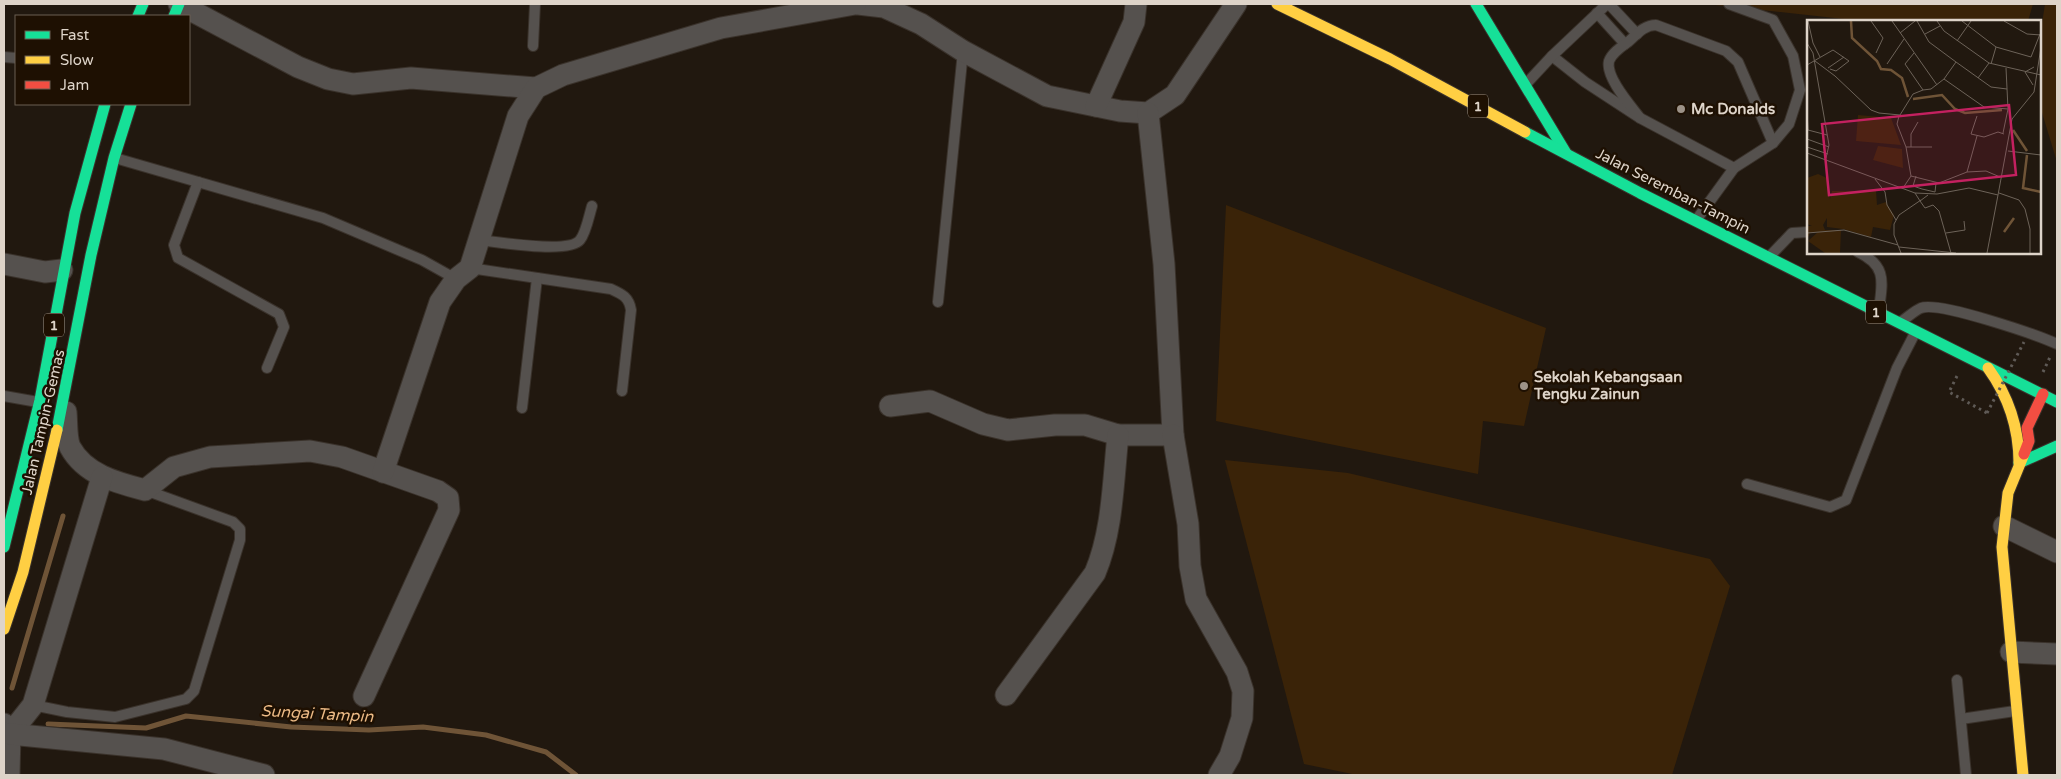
<svg xmlns="http://www.w3.org/2000/svg" width="2061" height="779" font-family="'Varela Round',sans-serif">
<style>
.green{fill:#3a2308}
.lines{fill:none;stroke-linecap:round;stroke-linejoin:round}
.stream{stroke:#6f5437;stroke-width:5}
.lane-casing{stroke:#3a322b;stroke-width:12}
.street-casing{stroke:#3a322b;stroke-width:23}
.fast-casing{stroke:#3a322b;stroke-width:13}
.slow-casing{stroke:#3a322b;stroke-width:13}
.jam-casing{stroke:#3a322b;stroke-width:13}
.path{stroke:#5f5a56;stroke-width:3;stroke-dasharray:2.5 4;stroke-linecap:butt}
.lane{stroke:#55514e;stroke-width:10}
.street{stroke:#55514e;stroke-width:21}
.fast{stroke:#16e098;stroke-width:11}
.slow{stroke:#ffcf43;stroke-width:11}
.jam{stroke:#f24e42;stroke-width:11}
.path-bridge{stroke:#5f5a56;stroke-width:3;stroke-dasharray:2.5 4;stroke-linecap:butt}
.poi-dot{fill:#9c9288;stroke:#1e1002;stroke-width:2}
.labels{text-anchor:middle;dominant-baseline:central;stroke-width:5;stroke-linejoin:round;paint-order:stroke}
.shield{fill:#1e1002;stroke:#a4998d;stroke-width:1}
.shield-label{font-size:14px;font-weight:bold;fill:#ded4c9}
.poi-label{font-size:15px;font-weight:bold;fill:#ded4c9;stroke:#1e1002;text-anchor:start}
.street-label{font-size:15px;fill:#ded4c9;stroke:#1e1002}
.water-label{font-size:16px;font-style:italic;fill:#ecba85;stroke:#1e1002}
.inset-river{fill:none;stroke:#6f5437;stroke-width:2.5}
.inset-road{fill:none;stroke:#6d6359;stroke-width:1}
.view{fill:#c32160;fill-opacity:0.15;stroke:#c32160;stroke-width:2.5}
.inset-edge{fill:none;stroke:#ded4c9;stroke-width:2.5}
</style>
<rect width="100%" height="100%" fill="#21180f"/>
<g class="green">
<polygon points="1706,4 2033,4 2028,21 1862,21"/>
<polygon points="2045,4 2057,4 2057,162 2040,106 2040,36"/>
<polygon points="1226,205 1546,328 1524,426 1483,421 1478,474 1216,421"/>
<polygon points="1225,460 1348,473 1710,559 1730,586 1672,775 1357,775 1304,764"/>
</g>
<g class="lines">
<g class="stream">
<polyline points="12,688 63,516"/>
<polyline points="48,724 146,728 186,716 291,727 369,730 423,727 486,735 546,752 576,775"/>
</g>
<defs>
<g id="lane">
<polyline points="1609,4 1637,34"/>
<polyline points="1729,4 1773,20 1793,56 1800,90 1789,124 1773,143 1734,168"/>
<polyline points="1597,13 1625,44"/>
<polyline points="533,46 535,4"/>
<polyline points="1552,56 1585,82 1640,118 1734,168 1697,219"/>
<polyline points="4,57 16,58"/>
<polyline points="1526,84 1552,56 1607,4"/>
<path d="M1640,118c-9,-12 -35,-41 -31,-57 3,-8 12,-14 19,-19 9,-8 16,-17 28,-17l70,26 12,11 35,81"/>
<polyline points="115,158 323,218 422,260 456,279"/>
<polyline points="198,182 174,245 178,258 279,314 284,327 267,368"/>
<path d="M479,240c18,2 90,14 101,0 6,-7 9,-24 12,-34"/>
<path d="M1858,252c30,14 24,31 21,58"/>
<polyline points="1770,256 1792,233 1808,232"/>
<path d="M470,268l141,21c11,5 18,8 20,21l-9,81"/>
<polyline points="938,302 963,51"/>
<path d="M1902,321c6,-4 12,-10 19,-13 18,-7 116,27 136,36"/>
<polyline points="4,396 38,402"/>
<polyline points="522,408 537,278"/>
<polyline points="1747,484 1830,507 1846,500 1897,368 1915,333"/>
<polyline points="1957,680 1966,775"/>
<polyline points="33,705 67,712 115,717 186,699 194,691 240,540 240,529 233,522 145,490"/>
<polyline points="1961,719 2015,711"/>
</g>
<g id="street">
<polyline points="179,4 298,67 328,79 353,84 411,78 536,88"/>
<polyline points="858,4 884,7 921,24 963,51 1047,96 1120,111 1148,113 1175,95 1236,4"/>
<polyline points="1096,106 1134,22 1136,4"/>
<polyline points="4,264 45,272 62,270"/>
<polyline points="890,406 930,401 983,424 1008,430 1055,425 1085,425 1118,435 1173,435 1164,264 1148,113"/>
<path d="M66,412c1,10 0,26 4,35 15,28 48,36 75,43l29,-23 36,-10 100,-6 32,6 96,34 10,7 1,12 -85,186"/>
<polyline points="1173,435 1188,524 1190,566 1196,599 1237,672 1243,691 1242,718 1230,756 1219,775"/>
<polyline points="383,472 440,302 456,279 470,268 518,116 536,88 563,75 721,28 855,4"/>
<polyline points="2004,526 2057,552"/>
<polyline points="2011,652 2057,654"/>
<path d="M1006,695l89,-122c18,-43 18,-92 23,-138"/>
<polyline points="4,724 10,734 9,775"/>
<polyline points="10,734 33,705 102,477"/>
<polyline points="10,734 164,749 264,775"/>
</g>
<g id="fast">
<polyline points="1476,4 1566,153"/>
<polyline points="138,16 143,4"/>
<polyline points="174,16 179,4"/>
<polyline points="1525,132 1640,193 2057,402"/>
<polyline points="57,430 91,255 114,158 131,104"/>
<polyline points="2019,463 2057,446"/>
<polyline points="4,547 40,400 75,213 105,104"/>
</g>
<g id="slow">
<polyline points="1277,4 1390,59 1525,132"/>
<path d="M1988,368c21,29 31,59 31,95"/>
<polyline points="4,629 23,572 57,430"/>
<polyline points="2023,775 2002,547 2008,493 2024,454"/>
</g>
<polyline id="jam" points="2024,454 2029,441 2027,428 2043,394"/>
</defs>
<use href="#lane" class="lane-casing"/>
<use href="#street" class="street-casing"/>
<use href="#fast" class="fast-casing"/>
<use href="#slow" class="slow-casing"/>
<use href="#jam" class="jam-casing"/>
<g class="path">
<polyline points="2043,372 2051,355"/>
<polyline points="1957,376 1949,392 1987,413"/>
</g>
<use href="#lane" class="lane"/>
<use href="#street" class="street"/>
<use href="#fast" class="fast"/>
<use href="#slow" class="slow"/>
<use href="#jam" class="jam"/>
<polyline class="path-bridge" points="1987,413 2024,342"/>
</g>
<g class="poi-dot">
<circle cx="1681" cy="109" r="5"/>
<circle cx="1524" cy="386" r="5"/>
</g>
<g class="labels">
<g class="shield">
<rect x="1468" y="94.5" width="20" height="23" rx="4"/>
<rect x="1866" y="300.5" width="20" height="23" rx="4"/>
<rect x="44" y="313.5" width="20" height="23" rx="4"/>
</g>
<g class="shield-label">
<text x="1478" y="106">1</text>
<text x="1876" y="312">1</text>
<text x="54" y="325">1</text>
</g>
<g class="poi-label">
<text x="1691" y="109">Mc Donalds</text>
<text x="1534" y="377">Sekolah Kebangsaan<tspan x="1534" dy="17">Tengku Zainun</tspan></text>
</g>
<g class="street-label">
<text transform="translate(1673 191) rotate(27)">Jalan Seremban-Tampin</text>
<text transform="translate(43 422) rotate(-77)">Jalan Tampin-Gemas</text>
</g>
<g class="water-label">
<text transform="translate(317 714) rotate(3)">Sungai Tampin</text>
</g>
</g>
<g transform="translate(1807 20)">
<rect width="234" height="234" fill="#21180f"/>
<path d="M51,95l33,3 10,27 -45,-4zM71,126l24,3 1,19 -30,-8zM11,154l9,4 3,21 2,-8h44l1,14 9,-3 8,13 -4,15 -17,-3 -2,10 -28,-8 -16,-2v-9l-4,7 2,5h16l-1,23h-15l-17,-12 10,-9 -8,1 -3,6v-13h5l-5,-2v-46z" fill="#3a2308"/>
<path class="inset-river" d="M44,1l1,17 25,23 4,8 10,1 11,8 6,19M106,79l29,-4 13,14 10,4 37,-3M206,110l14,21M220,135l-4,33 18,4M197,212l10,-14"/>
<path class="inset-road" d="M1,1l5,22 7,14M64,1l12,17 -7,15M85,1l45,64M110,1l12,21 27,20 35,25 16,2M130,1l7,10 45,32 52,12M155,1l34,26 35,10 9,-23M197,1l23,13 14,1M93,13l15,-12M118,14l15,-8M150,21l14,-20M0,23l6,10 16,92 -3,13M107,33l-9,11 18,26 8,-1 13,-10 12,-17M8,41l20,15 36,34 8,3 21,2 13,-21 10,-4M80,44l17,-25M184,44l5,-17M0,45l26,-15 16,11 -13,10 -6,-2M21,48l16,-11M171,58l11,-15M137,59l40,28 24,2M226,65l-8,-13 9,-5M0,90l1,20M92,96l-2,8 9,23M170,96l-6,18 13,3 14,-5 6,2M1,110l19,5M196,113l5,-24 -2,-41M0,119l22,8M0,127l21,7M104,127v-13l7,-12M201,131l33,4M0,133l108,40 22,1 32,-6 29,7 14,-76 22,-27 7,-45M160,152l19,-1 14,6M104,156l-5,-29h26M109,156l-3,10 9,3 13,3 1,-9M68,159l10,13 2,13 9,15M96,168l8,-12 28,7 28,-11 10,-36M108,173l5,8 8,-6M192,173l20,7 6,9 5,20v24M113,181l5,7 8,-3 6,6 12,42M0,213l37,-3 54,15M139,213l19,-3 -1,-9M92,227l57,6M94,233l-7,-18v-11l5,-9 22,-15M180,233l11,-58"/>
<path class="view" d="M202,85l7,70 -187,20 -7,-71z"/>
<rect width="234" height="234" class="inset-edge"/>
</g>
<rect width="2061" height="779" fill="none" stroke="#ded4c9" stroke-width="10"/>
<rect x="15" y="15" width="175" height="90" fill="#1e1002" stroke="#6b5e52"/>
<rect x="25" y="31" width="25" height="8" fill="#16e098" stroke="#6b5e52"/>
<text x="60" y="40" font-size="15" fill="#ded4c9">Fast</text>
<rect x="25" y="56" width="25" height="8" fill="#ffcf43" stroke="#6b5e52"/>
<text x="60" y="65" font-size="15" fill="#ded4c9">Slow</text>
<rect x="25" y="81" width="25" height="8" fill="#f24e42" stroke="#6b5e52"/>
<text x="60" y="90" font-size="15" fill="#ded4c9">Jam</text>
</svg>
